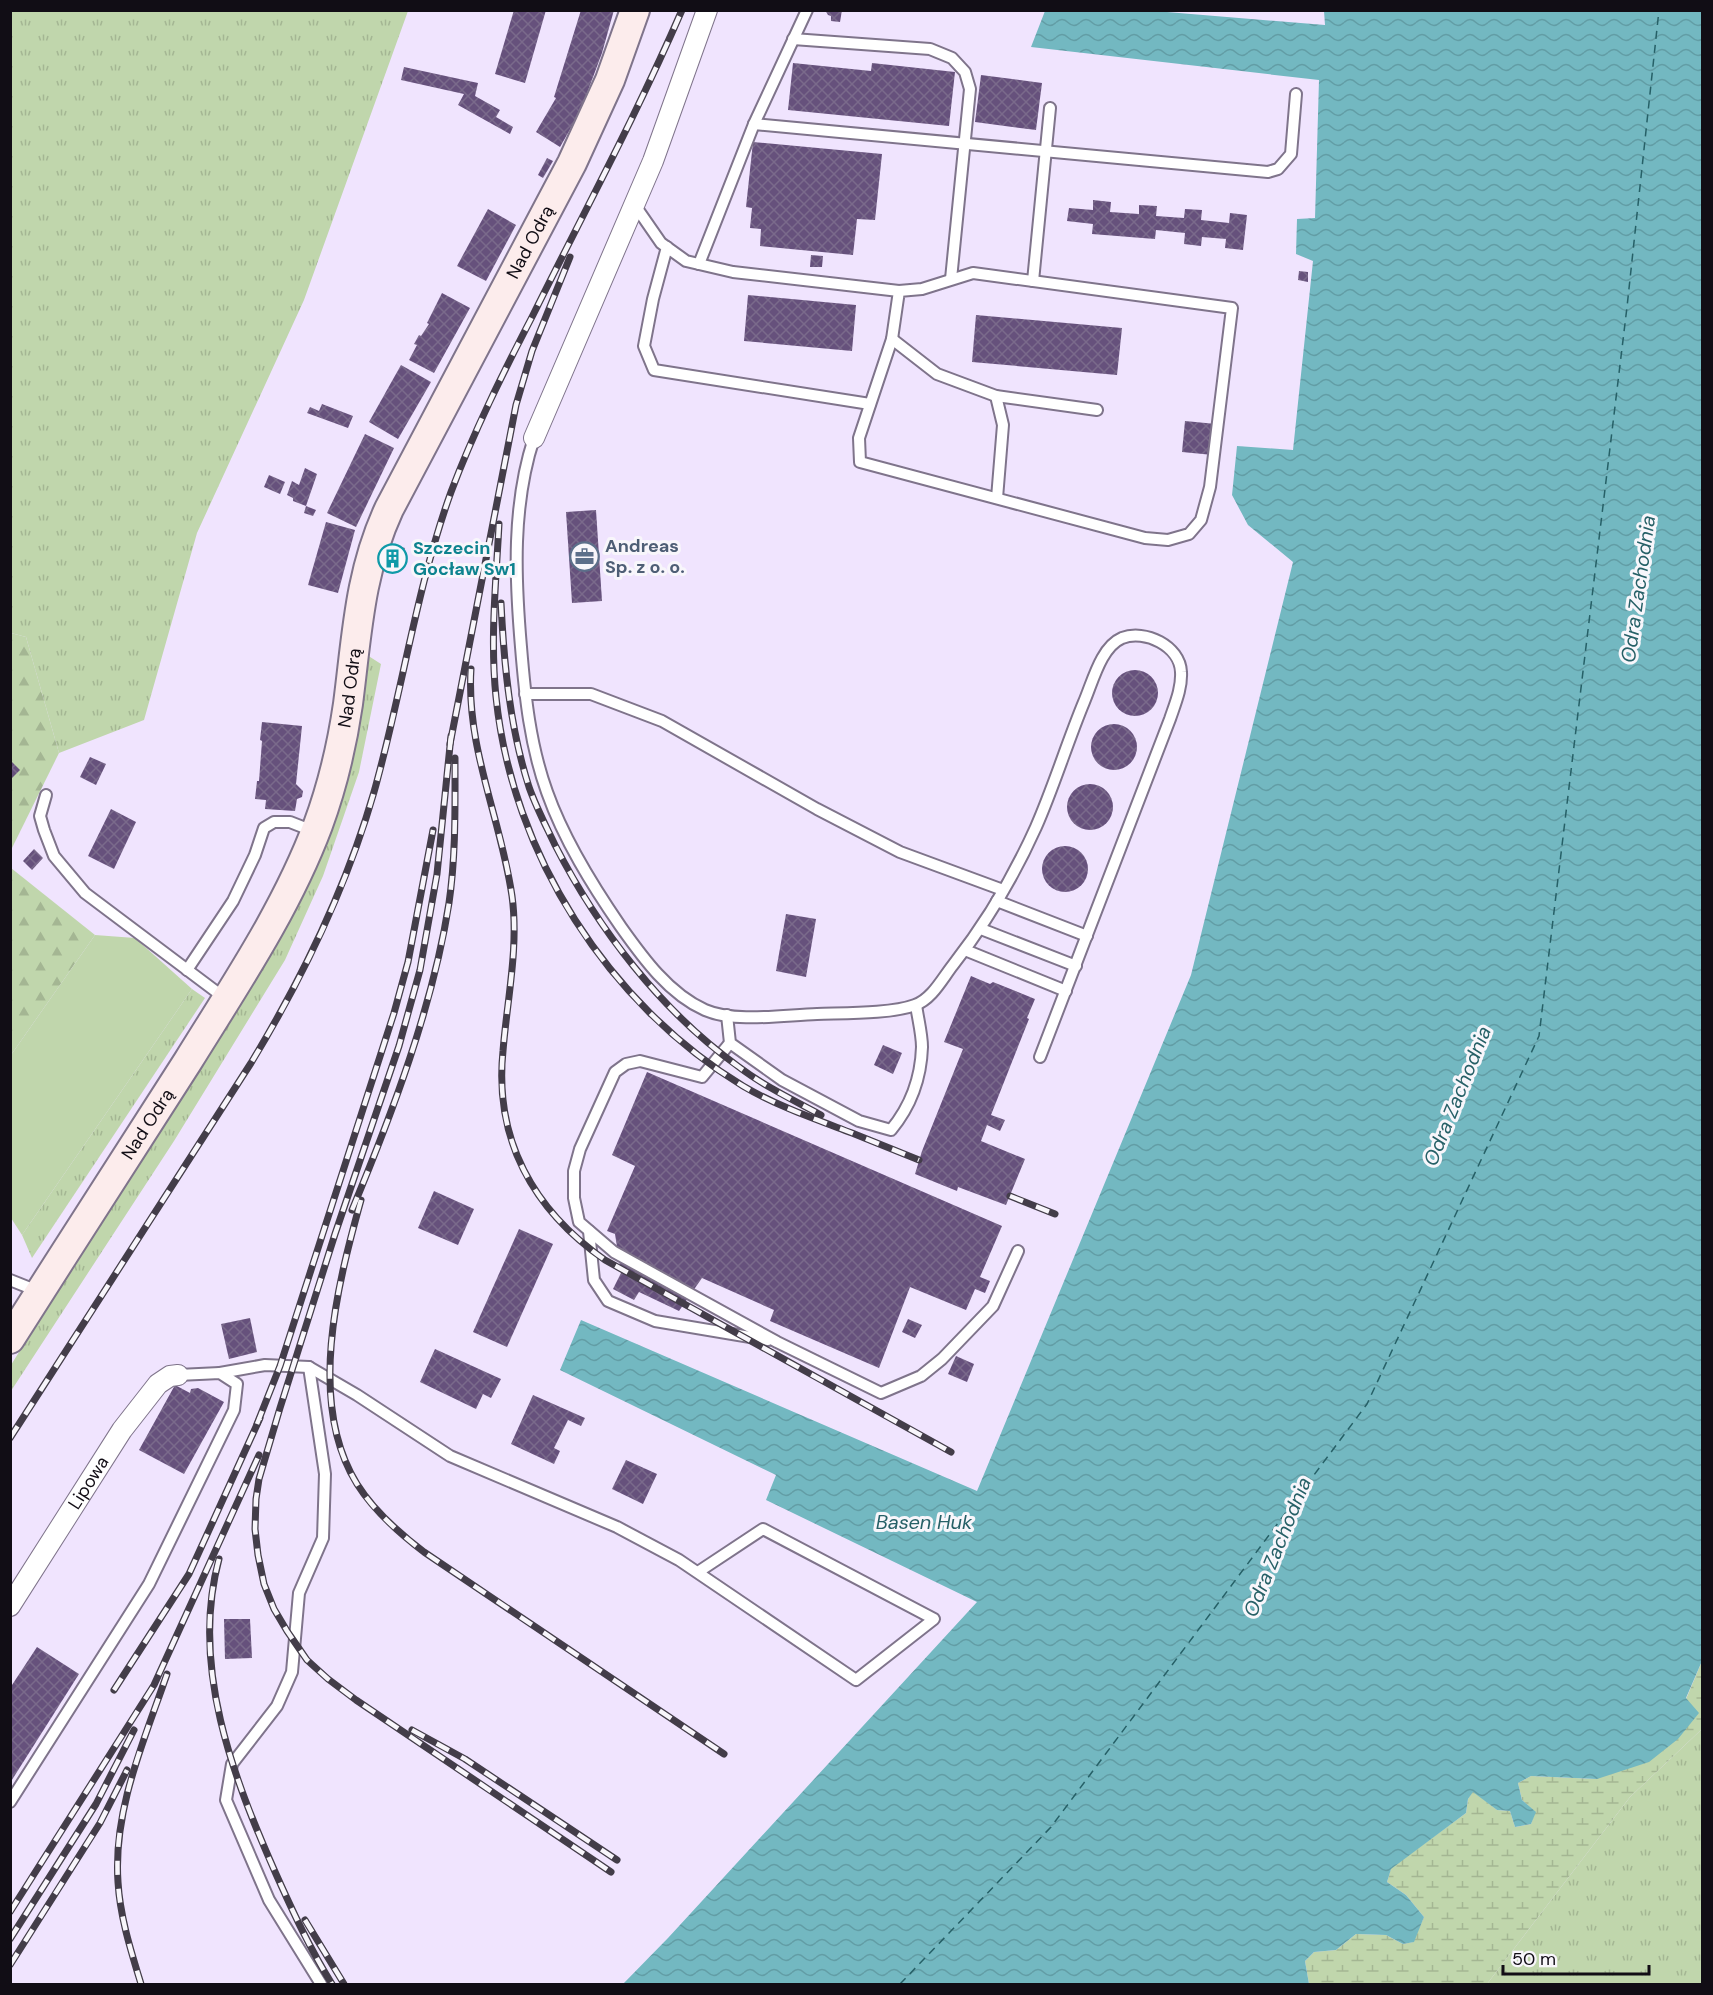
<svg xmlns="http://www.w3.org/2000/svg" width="1713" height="1995" font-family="'DM Sans',sans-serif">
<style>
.grass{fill:url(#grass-tufts)}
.forest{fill:url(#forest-firs)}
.wetland{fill:url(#wetland-marsh)}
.garden{fill:#c0d6ac}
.water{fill:url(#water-waves)}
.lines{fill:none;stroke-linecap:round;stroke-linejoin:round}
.ferry{stroke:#266067;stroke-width:1.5;stroke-dasharray:8 6;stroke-linecap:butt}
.building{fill:url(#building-cross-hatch)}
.lane-casing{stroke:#7f748b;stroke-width:14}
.street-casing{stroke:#7f748b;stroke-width:22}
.secondary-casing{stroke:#7f748b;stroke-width:32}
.lane{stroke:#fff;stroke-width:10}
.street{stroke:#fff;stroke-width:20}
.secondary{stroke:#fcecec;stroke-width:28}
.rail-casing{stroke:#433d49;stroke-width:7}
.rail{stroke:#f8f6fb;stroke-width:4.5;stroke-dasharray:14;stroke-linecap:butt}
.labels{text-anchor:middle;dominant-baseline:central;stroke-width:6;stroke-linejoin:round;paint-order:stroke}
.street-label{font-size:18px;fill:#110d15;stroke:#f8f6fb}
.service-label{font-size:18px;font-weight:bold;fill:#4e5e75;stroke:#f8f6fb;text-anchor:start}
.culture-label{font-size:18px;font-weight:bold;fill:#0d838f;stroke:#f8f6fb;text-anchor:start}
.water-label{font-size:20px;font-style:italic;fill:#266067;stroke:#f8f6fb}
</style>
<defs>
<pattern id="grass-tufts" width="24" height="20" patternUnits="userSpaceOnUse" patternTransform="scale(1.5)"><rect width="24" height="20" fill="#c0d6ac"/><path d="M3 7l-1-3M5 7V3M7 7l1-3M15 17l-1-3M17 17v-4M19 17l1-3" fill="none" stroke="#a4b693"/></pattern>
<pattern id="forest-firs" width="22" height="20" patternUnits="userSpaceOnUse" patternTransform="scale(1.5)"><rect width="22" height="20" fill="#c0d6ac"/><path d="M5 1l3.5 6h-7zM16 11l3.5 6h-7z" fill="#a4b693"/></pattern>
<pattern id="wetland-marsh" width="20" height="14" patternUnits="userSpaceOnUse" patternTransform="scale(1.5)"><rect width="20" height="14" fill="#c0d6ac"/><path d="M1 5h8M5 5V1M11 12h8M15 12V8" fill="none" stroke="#a4b693"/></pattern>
<pattern id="water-waves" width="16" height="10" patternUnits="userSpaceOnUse" patternTransform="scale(1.5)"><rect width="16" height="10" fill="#73b8c1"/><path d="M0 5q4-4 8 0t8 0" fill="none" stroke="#629da5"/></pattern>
<pattern id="building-cross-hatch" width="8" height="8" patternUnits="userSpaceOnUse" patternTransform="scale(1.5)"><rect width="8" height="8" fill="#66517c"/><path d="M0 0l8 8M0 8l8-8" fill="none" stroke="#7a6a8b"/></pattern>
</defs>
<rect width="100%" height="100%" fill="#f0e4fe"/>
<g class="grass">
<polygon points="11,11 408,11 304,300 197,533 144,720 59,753 26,637 11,633"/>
<polygon points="367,655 381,664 359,772 323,876 285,960 174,1141 11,1391 11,1365 237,1002"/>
<polygon points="192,989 205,998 32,1258 22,1235"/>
<polygon points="1702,1729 1702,1984 1487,1984 1630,1797"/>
</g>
<g class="forest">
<polygon points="11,633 26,637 59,753 11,850"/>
<polygon points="11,868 95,935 11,1055"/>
</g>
<polygon class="wetland" points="1702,1661 1702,1729 1630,1797 1487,1984 1309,1984 1305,1961 1314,1952 1336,1950 1356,1934 1386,1935 1403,1944 1413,1942 1424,1917 1406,1895 1387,1882 1391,1868 1466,1813 1468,1799 1473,1791 1497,1810 1510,1811 1515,1827 1531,1824 1535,1812 1522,1800 1518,1783 1531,1776 1597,1779 1686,1699"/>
<polygon class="garden" points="95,935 135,938 192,989 22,1235 11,1218 11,1055"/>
<polygon class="water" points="1045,11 1155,11 1325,25 1324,11 1702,11 1702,1661 1686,1698 1699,1713 1678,1739 1649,1762 1597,1779 1531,1776 1518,1783 1522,1800 1536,1812 1531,1824 1515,1827 1510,1811 1497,1810 1473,1792 1468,1799 1466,1813 1391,1869 1387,1882 1406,1895 1424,1917 1414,1942 1403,1944 1386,1935 1356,1934 1336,1950 1314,1952 1305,1961 1309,1984 623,1984 668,1938 977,1602 766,1500 776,1475 560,1370 581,1320 977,1491 1191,975 1293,562 1248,525 1232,495 1237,446 1293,450 1313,261 1296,254 1297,219 1315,218 1319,80 1031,47"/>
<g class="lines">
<polyline class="ferry" points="900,1984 1051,1827 1367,1404 1539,1036 1627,307 1659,10"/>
</g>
<g class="building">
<polygon points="514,10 546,10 525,83 495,74"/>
<polygon points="581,10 614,10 602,53 580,112 560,147 536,132 556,98 554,97"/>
<polygon points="825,10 842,10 840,22 831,21 831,16 828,15"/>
<polygon points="793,63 871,71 872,63 955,72 949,126 788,110"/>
<polygon points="404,67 478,83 475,96 500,110 496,117 513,127 510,134 458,105 464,94 401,80"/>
<polygon points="981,75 1042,83 1036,130 975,122"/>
<polygon points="753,142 882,154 875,220 857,219 853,255 760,246 761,229 750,228 752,208 746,207"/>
<polygon points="547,158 553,161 543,178 538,175"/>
<polygon points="1093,200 1111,202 1110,212 1139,214 1139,205 1157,206 1156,216 1184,218 1185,209 1202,210 1201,220 1229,223 1230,213 1247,215 1243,250 1225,248 1226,239 1202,237 1201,246 1184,244 1185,233 1156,230 1155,239 1092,234 1093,224 1067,221 1069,208 1093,210"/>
<polygon points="488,209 516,225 486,281 457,266"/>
<polygon points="811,255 823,256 822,267 810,267"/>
<polygon points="1299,271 1308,272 1308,282 1298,280"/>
<polygon points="442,293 470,308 434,373 409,360 417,345 414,344 419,335 421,336 429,324 427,323"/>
<polygon points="748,295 856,305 852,351 744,341"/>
<polygon points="976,315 1122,328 1117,375 972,362"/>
<polygon points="401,365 431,382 398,439 369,422"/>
<polygon points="322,404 353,416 348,428 307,413 310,407 319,411"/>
<polygon points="1185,421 1216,424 1213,455 1182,452"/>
<polygon points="365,434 394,448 356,527 327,513"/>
<polygon points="305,468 317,474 306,506 316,510 313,516 304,513 306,506 293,501 293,498 287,495 292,481 299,485"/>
<polygon points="269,475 285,482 280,494 264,487"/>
<polygon points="596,510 602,601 572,603 566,512"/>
<polygon points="326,522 355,530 338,593 308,585"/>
<polygon points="388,543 405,548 397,572 381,567"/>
<circle cx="1135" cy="693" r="23"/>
<polygon points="262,722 302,726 296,784 303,791 302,797 297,799 295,811 265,809 266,800 255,799 257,781 259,781 262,741 260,740"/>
<circle cx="1114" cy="747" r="23"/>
<polygon points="90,757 106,764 96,785 80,777"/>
<polygon points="12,762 20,770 10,780 10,764"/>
<circle cx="1090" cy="807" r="23"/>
<polygon points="111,809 136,822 114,869 88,856"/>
<circle cx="1065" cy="869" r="23"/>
<polygon points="34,849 43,858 32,870 23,861"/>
<polygon points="786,914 816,919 806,977 776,971"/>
<polygon points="971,976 990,984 993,982 1035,999 1027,1018 1029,1019 991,1115 1005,1120 1000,1131 987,1125 981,1141 1025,1159 1006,1205 958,1187 957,1191 915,1174 922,1151 963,1049 944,1042"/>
<polygon points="883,1045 902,1053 893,1074 874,1065"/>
<polygon points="647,1072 1002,1226 980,1277 990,1281 985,1293 975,1289 966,1310 910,1287 879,1368 770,1321 774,1310 702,1278 679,1311 639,1292 634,1300 613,1289 621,1273 615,1234 607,1231 635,1166 612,1155"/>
<polygon points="434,1191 474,1209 458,1245 418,1228"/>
<polygon points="519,1229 553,1244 507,1347 473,1332"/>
<polygon points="250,1318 257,1352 229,1359 221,1324"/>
<polygon points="908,1319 922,1325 915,1338 902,1332"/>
<polygon points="435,1349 501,1379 491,1398 483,1394 476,1409 420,1382"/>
<polygon points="956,1356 974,1364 967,1382 948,1374"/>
<polygon points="175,1385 190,1393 191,1389 198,1388 224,1402 184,1474 139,1450"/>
<polygon points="533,1395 585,1418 581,1426 568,1420 554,1448 560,1451 554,1464 511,1444"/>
<polygon points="626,1460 657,1474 643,1504 612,1489"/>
<polygon points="224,1619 250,1619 252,1658 225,1659"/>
<polygon points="37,1647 79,1674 10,1783 10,1688"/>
</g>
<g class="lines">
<defs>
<g id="lane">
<polyline points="793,39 930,49 952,58 965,72 970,89 951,279"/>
<polyline points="754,124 1268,172 1278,169 1291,154 1296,94"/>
<polyline points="634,204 661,243 686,261 733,272 899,291 922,289 973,273 1232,308 1210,487 1201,520 1189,534 1168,540 1145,538 860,462 859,438 892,339 899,291"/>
<polyline points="667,247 653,299 644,346 654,370 870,404"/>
<polyline points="699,264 754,124 807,10"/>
<polyline points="1033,281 1050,108"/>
<polyline points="892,339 937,374 996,396 1097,410"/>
<polyline points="996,396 1003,425 997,498"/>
<path d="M534,438c-22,67 -19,139 -13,209 4,49 9,98 26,145 17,48 45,93 74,135 22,31 48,67 84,83 30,13 79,5 112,4 26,-1 74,0 98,-9 17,-6 27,-26 38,-40 33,-42 61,-89 83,-138 18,-41 31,-84 48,-125 9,-21 17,-55 38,-64 23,-9 58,8 59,34 1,16 -6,32 -11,47l-130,338"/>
<polyline points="525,694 591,694 662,721 817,809 900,852 1003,890"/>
<polyline points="46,795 40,816 44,830 54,856 85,893 226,999"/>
<polyline points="997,901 1087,936"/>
<polyline points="981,929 1076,966"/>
<polyline points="965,950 1066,991"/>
<polyline points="187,970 233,901 255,855 264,828 274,822 290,822 313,831"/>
<path d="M727,1015l3,28 52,37 77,41 32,9c19,-23 30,-52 31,-83 0,-13 -4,-28 -6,-42"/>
<polyline points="730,1043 702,1077 640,1061 626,1064 615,1072 580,1149 574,1171 574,1198 579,1222 614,1252 777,1342 881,1393 921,1376 942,1359 993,1306 1018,1251"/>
<polyline points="589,1231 594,1280 608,1301 655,1321 768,1340"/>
<polyline points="10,1280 40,1292"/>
<polyline points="309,1367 325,1474 323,1538 299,1593 292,1672 277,1706 232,1764 226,1800 269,1900 321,1984"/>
<polyline points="220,1373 265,1365 309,1367 357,1395 450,1456 617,1527 679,1560 856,1680 934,1619 763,1529 698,1572"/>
<polyline points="10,1802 149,1584 234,1410 237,1384 220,1373 178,1375"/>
</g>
<g id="street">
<polyline points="534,438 653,161 707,10"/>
<path id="s1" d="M10,1606l112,-176 36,-46 12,-8 8,-1"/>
</g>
<g id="secondary">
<path id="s2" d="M10,1339c59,-93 119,-186 178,-278 47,-76 98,-151 130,-236 14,-38 24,-80 30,-121 9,-69 11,-130 41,-195l183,-346 38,-83 25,-70"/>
</g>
</defs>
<use href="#lane" class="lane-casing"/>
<use href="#street" class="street-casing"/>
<use href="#secondary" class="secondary-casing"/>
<use href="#lane" class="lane"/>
<use href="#street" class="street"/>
<use href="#secondary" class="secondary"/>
<defs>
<g id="rail">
<path d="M499,524c-3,58 -9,115 -3,173 16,157 112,307 247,389 34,20 72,33 109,47 22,9 45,18 67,27"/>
<path d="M501,603c3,62 9,125 28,184 7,20 17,39 26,58 43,84 106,166 184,222 25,19 54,33 82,48"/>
<path d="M471,669c-5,79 30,150 41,227 7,51 -5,104 -9,155 -9,88 30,159 102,209l346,192"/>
<polyline points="451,736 437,874 420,970 399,1046 335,1234 280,1408 259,1479 256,1499 255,1529 258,1555 264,1584 274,1609 287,1631 307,1660 328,1679 356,1700 611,1872"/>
<polyline points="450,744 516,405 532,351 570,257"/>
<polyline points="1010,1196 1055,1214"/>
<path d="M361,1200c-24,86 -54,203 -4,284 17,27 42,49 67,68l300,202"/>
<path d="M352,1210c40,-96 81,-204 97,-307 7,-48 6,-97 6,-145"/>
<polyline points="257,1424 280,1366 394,1013 408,962 433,830"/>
<path d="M10,1438l241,-375c52,-86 95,-174 123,-271 28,-99 42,-203 77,-300 23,-61 52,-119 82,-177 50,-101 104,-201 149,-305"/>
<path d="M219,1559c-29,107 14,218 57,315 17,38 34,75 56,110"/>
<polyline points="114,1690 189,1574 260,1418"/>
<polyline points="412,1730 465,1759 617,1860"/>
<polyline points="10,1912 154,1685 259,1455"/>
<polyline points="305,1920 344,1984"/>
<polyline points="10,1939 96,1804 134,1730"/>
<polyline points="10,1965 100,1823 127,1770"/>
<path d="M141,1984c-10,-33 -21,-67 -23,-102 -5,-72 26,-141 49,-208"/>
</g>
</defs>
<use href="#rail" class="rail-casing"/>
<use href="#rail" class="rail"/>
</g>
<defs>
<symbol id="office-ring" viewBox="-11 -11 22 22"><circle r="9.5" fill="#f8f6fb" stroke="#5c6f8a" stroke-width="1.5"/><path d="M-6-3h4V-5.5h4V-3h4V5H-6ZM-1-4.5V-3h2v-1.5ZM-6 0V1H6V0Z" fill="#5c6f8a"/></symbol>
<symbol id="building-ring" viewBox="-11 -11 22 22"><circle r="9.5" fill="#f8f6fb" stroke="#0f9aa8" stroke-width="1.5"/><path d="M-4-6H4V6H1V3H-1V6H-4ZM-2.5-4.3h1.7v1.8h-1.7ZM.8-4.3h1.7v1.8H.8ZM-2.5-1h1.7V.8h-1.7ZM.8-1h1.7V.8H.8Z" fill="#0f9aa8"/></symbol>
</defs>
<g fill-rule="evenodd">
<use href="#office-ring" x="568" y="540" width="33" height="33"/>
<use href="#building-ring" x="376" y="542" width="33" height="33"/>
</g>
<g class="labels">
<g class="street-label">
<text stroke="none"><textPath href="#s2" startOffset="1227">Nad Odrą</textPath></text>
<text stroke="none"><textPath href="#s2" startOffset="741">Nad Odrą</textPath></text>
<text stroke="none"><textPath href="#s2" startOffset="255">Nad Odrą</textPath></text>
<text stroke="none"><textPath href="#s1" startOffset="146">Lipowa</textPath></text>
</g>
<g class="service-label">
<text x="605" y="546">Andreas<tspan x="605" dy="21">Sp. z o. o.</tspan></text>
</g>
<g class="culture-label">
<text x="413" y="548">Szczecin<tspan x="413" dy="21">Gocław Sw1</tspan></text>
</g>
<g class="water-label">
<text transform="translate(1638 589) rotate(-82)">Odra Zachodnia</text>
<text transform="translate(1457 1096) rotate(-68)">Odra Zachodnia</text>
<text x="924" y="1522">Basen Huk</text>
<text transform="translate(1277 1547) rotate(-68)">Odra Zachodnia</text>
</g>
</g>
<rect width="1713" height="1995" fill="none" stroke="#110d15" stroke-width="24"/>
<path d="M1503 1965v9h146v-9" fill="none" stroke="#110d15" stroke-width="3"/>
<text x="1512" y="1965" font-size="18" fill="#110d15" stroke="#f8f6fb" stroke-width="4.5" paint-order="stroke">50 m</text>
</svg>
